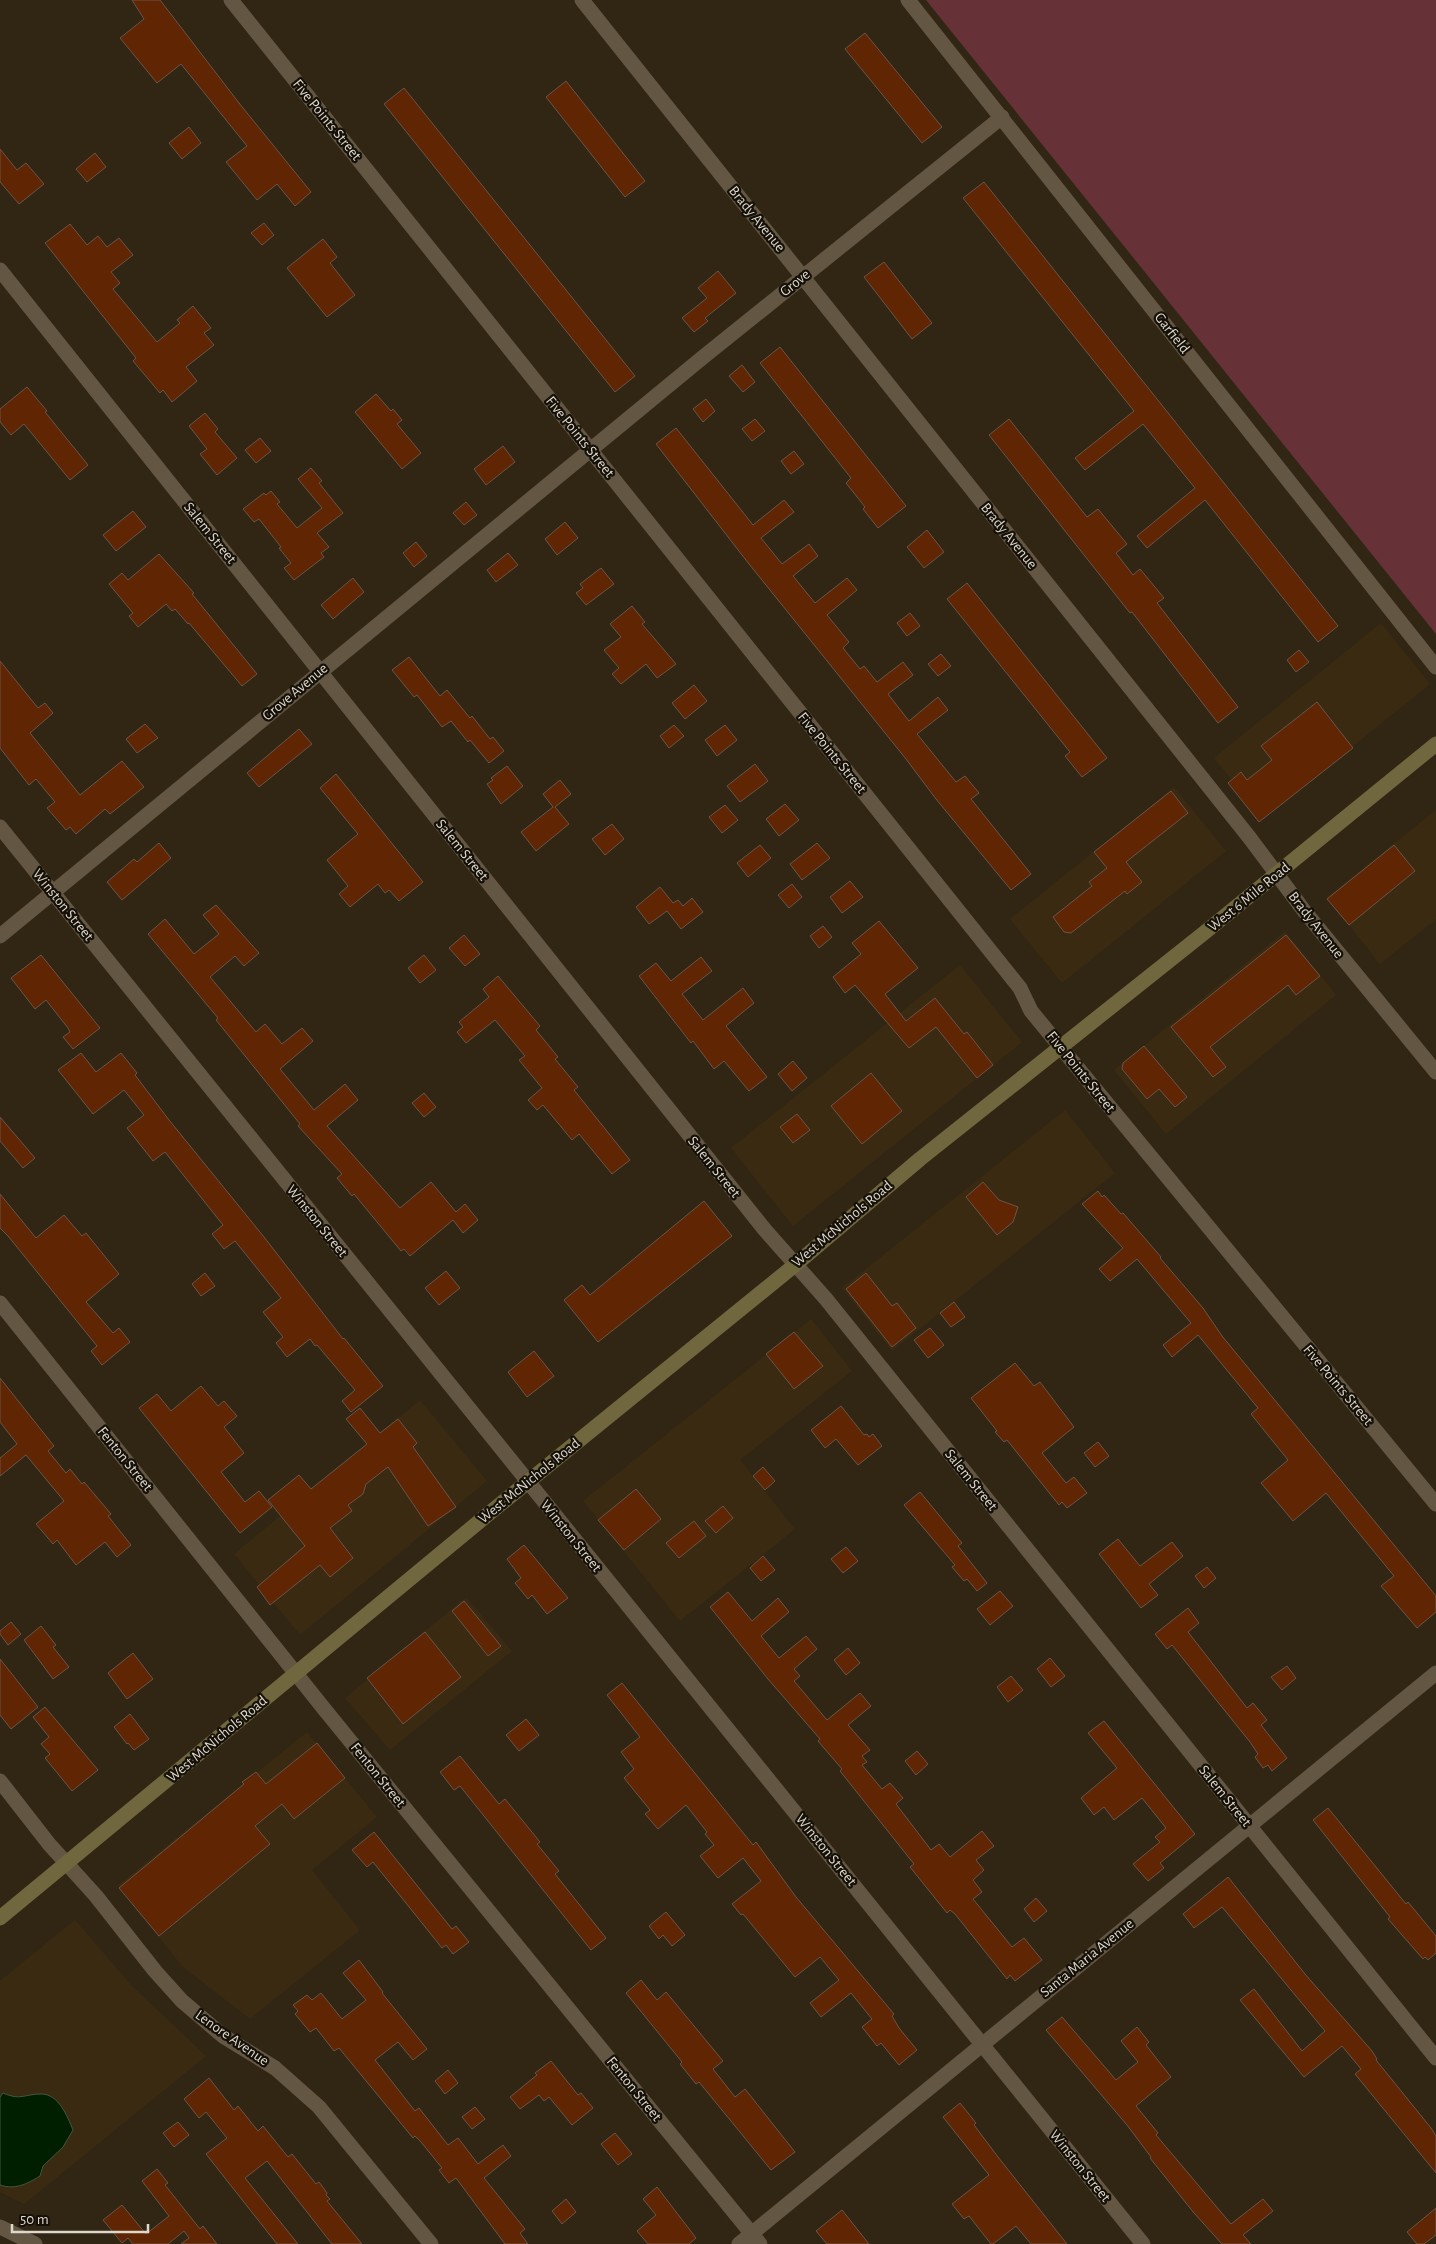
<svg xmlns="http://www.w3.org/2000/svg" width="1436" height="2244" font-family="'Alegreya Sans',sans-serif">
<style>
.built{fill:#3a2a12}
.green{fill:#663238}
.water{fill:#001e00;stroke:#43563d}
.building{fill:#602603;stroke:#6a544a}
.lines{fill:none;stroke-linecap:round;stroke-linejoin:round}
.street{stroke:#635643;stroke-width:15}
.secondary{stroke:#71673e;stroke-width:15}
.labels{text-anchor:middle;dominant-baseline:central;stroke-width:4.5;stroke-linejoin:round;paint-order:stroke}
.street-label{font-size:15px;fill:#ded7cc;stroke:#151008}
</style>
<rect width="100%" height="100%" fill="#312614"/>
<g class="built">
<polygon points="1381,623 1430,684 1263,819 1214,758"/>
<polygon points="1174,787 1226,851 1062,983 1010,919"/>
<polygon points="1436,810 1436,919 1380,964 1327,897"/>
<polygon points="1285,931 1336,995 1166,1134 1114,1070"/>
<polygon points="960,965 1022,1042 793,1226 731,1148"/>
<polygon points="1065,1110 1115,1173 892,1351 842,1288"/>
<polygon points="811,1319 852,1371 740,1460 795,1529 680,1621 583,1501"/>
<polygon points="420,1400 487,1481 300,1635 234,1554"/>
<polygon points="466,1597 512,1651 390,1750 345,1698"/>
<polygon points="307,1732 377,1817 312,1870 360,1930 250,2019 182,1966 118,1885"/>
<polygon points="75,1920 131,1985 206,2056 24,2204 0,2192 0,1981"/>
</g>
<polygon class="green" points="926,0 1436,0 1436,634"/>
<path class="water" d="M3,2093c18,8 21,1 38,1 18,0 26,22 32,36l-10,17 -20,19 -3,10c-13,8 -25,14 -40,9v-88z"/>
<g class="building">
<polygon points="132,0 160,0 239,103 311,192 295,206 277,184 257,200 226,162 247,146 181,64 157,83 120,38 144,19"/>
<polygon points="865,33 942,127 922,143 845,49"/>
<polygon points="566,81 645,181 625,197 546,97"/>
<polygon points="404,88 635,376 615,392 384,104"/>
<polygon points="189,127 201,143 182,159 169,143"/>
<polygon points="0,149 17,170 26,163 44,184 19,204 0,182"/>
<polygon points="95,153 106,167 87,182 76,169"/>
<polygon points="984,182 1338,626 1318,642 1205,500 1147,548 1137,536 1195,488 1143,424 1085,470 1075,458 1134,411 963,198"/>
<polygon points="264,223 274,235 262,245 251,233"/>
<polygon points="70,224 87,245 98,236 107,247 119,238 133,255 111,272 120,283 113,289 157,342 180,323 177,320 193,306 211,328 204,333 214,345 186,367 197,381 172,402 163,390 160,393 133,361 136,358 45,243"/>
<polygon points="323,239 337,257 330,263 355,295 327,317 287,268"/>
<polygon points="884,262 932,323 912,339 864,277"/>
<polygon points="718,271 736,293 705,318 708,321 694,332 682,318 707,298 698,288"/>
<polygon points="780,347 906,506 878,528 863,509 865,507 846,483 851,478 760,363"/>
<polygon points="742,365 755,382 743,392 729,376"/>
<polygon points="27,387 47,411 45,412 88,465 70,480 24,424 11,435 0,422 0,409"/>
<polygon points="376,394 391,411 393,409 402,420 397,424 421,453 402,469 355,412"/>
<polygon points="706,399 715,411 703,422 693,409"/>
<polygon points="205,413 218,429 215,432 237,458 217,475 200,454 207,449 189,426"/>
<polygon points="755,419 765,431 752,441 742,429"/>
<polygon points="1009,419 1087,517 1098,509 1127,544 1116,553 1133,575 1140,569 1164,598 1157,603 1238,707 1218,723 1132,612 1130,613 989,435"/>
<polygon points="676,428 753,525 784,500 794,512 761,538 782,564 809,544 818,556 793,576 815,603 847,578 857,590 827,615 849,642 843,648 860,669 864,666 877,682 903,662 913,675 888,694 909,721 938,697 948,710 917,734 956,782 965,776 979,793 971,799 1031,874 1011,890 936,799 906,759 749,564 656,444"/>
<polygon points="260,438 271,451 256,463 245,450"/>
<polygon points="503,446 515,462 486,485 474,469"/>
<polygon points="794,451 804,464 791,474 781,461"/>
<polygon points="311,468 322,481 319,483 343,513 317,533 329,547 321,553 324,557 294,580 284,568 291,563 279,548 281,547 259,519 254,522 243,509 264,493 266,495 271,491 280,502 277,504 297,528 322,508 298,479"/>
<polygon points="466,502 477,515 464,525 453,513"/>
<polygon points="133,511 146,527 116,551 103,535"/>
<polygon points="565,522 578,538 557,555 545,539"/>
<polygon points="927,530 944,552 924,568 907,547"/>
<polygon points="416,542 427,556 414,567 403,553"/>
<polygon points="508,553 518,565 496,582 487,570"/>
<polygon points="159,554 194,593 192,594 257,674 242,686 189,623 188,624 175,609 172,611 166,604 138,627 129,616 133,613 109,584 122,573 128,580"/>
<polygon points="601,568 614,584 586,605 576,593 583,588 580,584"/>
<polygon points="353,578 364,592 333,619 321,605"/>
<polygon points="967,583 1107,758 1082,777 1065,756 1070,752 947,599"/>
<polygon points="632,606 645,622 642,624 676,664 657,678 646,664 621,684 612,674 619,668 604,650 621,637 610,624"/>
<polygon points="910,613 920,626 907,636 897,623"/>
<polygon points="1299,650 1309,662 1296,672 1287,660"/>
<polygon points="941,654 951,666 938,676 928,664"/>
<polygon points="409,657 440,696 447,690 470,718 472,716 490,739 493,737 504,751 489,763 470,740 468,742 451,721 442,727 417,695 414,697 392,670"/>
<polygon points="0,661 38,708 45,703 53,713 30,733 80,795 122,761 144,787 110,814 105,809 76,834 70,827 66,830 47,808 55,802 36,779 29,785 0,748"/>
<polygon points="694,685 707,701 685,719 672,703"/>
<polygon points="1317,702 1353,748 1259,822 1228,783 1241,772 1247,780 1272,760 1261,746"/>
<polygon points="145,724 158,738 137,753 126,739"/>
<polygon points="674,725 684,736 669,748 660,736"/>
<polygon points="725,725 737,740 717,756 705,740"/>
<polygon points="299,729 312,744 259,787 247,773"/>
<polygon points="755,764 768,781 740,802 727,786"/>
<polygon points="507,766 523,786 501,804 487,784 493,780 491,778"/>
<polygon points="336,774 423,882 399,901 389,890 385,893 378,884 350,907 339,894 348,886 327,860 358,834 320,788"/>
<polygon points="560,780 571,794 555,807 569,824 536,851 521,832 553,807 543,794"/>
<polygon points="1171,791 1188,813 1126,862 1142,882 1127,894 1125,891 1071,933 1064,932 1053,917 1092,886 1089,882 1107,868 1094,852"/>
<polygon points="785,804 799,820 779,836 766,819"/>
<polygon points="725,805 738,820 722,833 709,817"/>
<polygon points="612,824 624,839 605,855 592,839"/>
<polygon points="159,843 171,858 122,900 107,882 134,859 137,862"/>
<polygon points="817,843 830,858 802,880 790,864"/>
<polygon points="760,845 771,858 748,877 737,863"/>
<polygon points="1394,845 1415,871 1349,925 1327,899"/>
<polygon points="850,881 863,897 842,913 830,897"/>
<polygon points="792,884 802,897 789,908 778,895"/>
<polygon points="660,887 673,903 678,900 683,906 692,898 703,912 681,929 667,911 649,924 636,907"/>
<polygon points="216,905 259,953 244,966 235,956 210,977 256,1032 265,1024 282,1044 302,1028 313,1041 280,1069 314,1110 345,1084 358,1100 327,1126 400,1208 431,1182 456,1212 465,1204 478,1220 463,1233 453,1220 410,1256 404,1249 401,1251 354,1194 352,1196 337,1178 342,1174 298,1126 300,1124 216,1020 218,1018 148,934 165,919 194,954 219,934 203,915"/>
<polygon points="879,921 918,968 885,994 906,1021 935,998 964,1034 967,1032 993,1065 977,1078 936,1027 909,1048 855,985 845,993 833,977 861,954 852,943"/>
<polygon points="823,926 832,937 819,948 810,936"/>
<polygon points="464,935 480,954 465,966 449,948"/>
<polygon points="1286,935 1320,976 1296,995 1288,985 1210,1047 1226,1067 1213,1077 1171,1027"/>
<polygon points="41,955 100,1028 73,1049 63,1037 70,1032 68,1028 46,1000 35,1009 11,978"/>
<polygon points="424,955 436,970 420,983 408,968"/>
<polygon points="701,957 712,971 682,994 703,1020 743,988 754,1003 726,1026 767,1077 749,1091 724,1061 714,1069 693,1041 691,1043 639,976 656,963 671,981"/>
<polygon points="498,976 540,1026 536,1030 558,1057 555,1059 578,1087 574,1090 630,1160 612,1174 579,1134 572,1140 543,1105 537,1110 528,1100 542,1088 519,1060 525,1056 495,1020 466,1043 457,1032 463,1027 459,1022 489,997 483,989"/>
<polygon points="1144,1046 1187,1097 1175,1107 1159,1089 1147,1099 1122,1069 1123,1063"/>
<polygon points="81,1053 96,1072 121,1053 137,1073 135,1075 169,1120 264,1237 343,1339 344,1338 383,1386 351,1412 342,1401 355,1390 317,1345 315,1346 310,1339 287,1357 276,1343 283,1337 263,1312 281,1298 235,1241 224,1249 212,1234 223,1225 165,1152 153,1161 127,1128 144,1115 124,1090 93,1114 58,1070"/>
<polygon points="793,1061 807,1078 792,1091 778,1074"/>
<polygon points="871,1073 902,1111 862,1144 831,1106"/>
<polygon points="424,1093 436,1107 424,1117 412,1103"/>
<polygon points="797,1114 810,1130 793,1143 780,1127"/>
<polygon points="0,1117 35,1158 23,1168 0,1141"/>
<polygon points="983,1182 999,1200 1018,1207 1013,1222 997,1235 966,1197"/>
<polygon points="1098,1191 1102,1197 1104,1195 1121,1214 1123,1213 1161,1257 1160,1258 1203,1308 1222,1336 1436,1596 1436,1612 1417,1628 1381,1586 1394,1576 1326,1493 1293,1521 1261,1483 1288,1460 1251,1414 1258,1408 1198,1335 1172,1357 1163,1345 1191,1323 1137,1259 1110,1281 1099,1269 1123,1248 1082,1204"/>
<polygon points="0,1194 36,1238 64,1215 82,1236 86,1233 119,1274 86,1302 113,1333 119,1328 130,1342 102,1365 91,1351 97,1346 8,1236 0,1228"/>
<polygon points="704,1201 732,1236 598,1342 564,1300 582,1285 590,1295"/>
<polygon points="446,1271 460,1288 439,1305 425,1288"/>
<polygon points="205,1273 215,1286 201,1296 192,1284"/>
<polygon points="866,1273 892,1306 897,1303 916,1328 892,1347 846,1289"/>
<polygon points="954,1302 965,1317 951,1327 940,1313"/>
<polygon points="930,1328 944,1345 928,1358 914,1340"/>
<polygon points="794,1332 823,1366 794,1389 766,1354"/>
<polygon points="534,1351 554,1376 527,1397 508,1372"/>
<polygon points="1015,1363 1034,1386 1040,1382 1074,1427 1042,1453 1066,1483 1074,1477 1087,1493 1067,1508 1062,1502 1059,1505 1007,1440 1004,1442 995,1432 997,1431 971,1398"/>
<polygon points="0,1378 54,1446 48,1451 66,1473 70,1469 82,1484 84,1482 111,1514 108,1516 131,1545 117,1557 105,1542 76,1565 57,1540 53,1544 36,1524 64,1501 26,1455 0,1476 0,1458 17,1444 0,1422"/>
<polygon points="201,1386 218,1406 224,1401 237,1416 224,1427 244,1453 221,1472 245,1502 259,1491 272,1507 240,1533 139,1408 157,1394 171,1411"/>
<polygon points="841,1406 864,1435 867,1434 869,1437 873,1434 882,1446 858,1465 836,1439 825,1448 811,1430"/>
<polygon points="360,1408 380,1433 398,1419 417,1443 413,1447 456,1507 428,1526 388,1467 366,1484 363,1494 348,1505 352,1511 330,1528 353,1558 330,1577 320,1565 270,1605 257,1587 305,1546 268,1500 299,1475 311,1489 367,1444 346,1419"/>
<polygon points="1098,1442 1109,1456 1095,1467 1084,1453"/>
<polygon points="763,1467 775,1481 765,1490 753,1476"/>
<polygon points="636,1489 661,1519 624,1550 598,1520"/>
<polygon points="920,1492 962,1543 958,1546 987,1583 977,1591 967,1579 964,1581 952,1567 955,1565 904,1505"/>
<polygon points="723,1506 733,1518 716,1533 705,1521"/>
<polygon points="694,1521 706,1536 679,1558 666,1543"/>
<polygon points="1118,1539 1140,1566 1172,1542 1183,1556 1149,1584 1158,1595 1141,1608 1099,1554"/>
<polygon points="524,1545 568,1598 547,1614 532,1595 528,1599 515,1583 521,1578 507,1559"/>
<polygon points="846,1547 858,1561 843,1573 831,1559"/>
<polygon points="763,1556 775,1570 761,1581 750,1568"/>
<polygon points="1207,1567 1216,1578 1204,1588 1195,1576"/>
<polygon points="1000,1591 1013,1606 990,1625 977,1609"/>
<polygon points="728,1592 752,1621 778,1598 789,1612 761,1636 779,1658 806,1636 817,1649 794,1669 800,1676 794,1681 827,1720 860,1693 871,1706 848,1725 870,1750 862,1756 867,1762 862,1765 882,1789 890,1783 903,1798 896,1804 931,1850 939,1844 950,1857 982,1831 994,1846 976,1860 984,1870 973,1880 982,1892 973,1899 1012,1947 1024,1938 1042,1960 1015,1981 1010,1975 1007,1979 955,1914 950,1910 947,1913 910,1867 914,1864 840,1771 842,1769 818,1741 820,1739 768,1679 710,1607"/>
<polygon points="464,1601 501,1646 488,1656 452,1611"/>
<polygon points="1188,1608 1199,1623 1188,1632 1247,1708 1253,1703 1267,1720 1261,1725 1287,1758 1272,1771 1268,1765 1263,1768 1255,1757 1258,1754 1250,1742 1172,1645 1167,1649 1155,1634"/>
<polygon points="11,1622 21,1634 8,1645 0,1634 0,1631"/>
<polygon points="41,1626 56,1645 53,1647 69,1667 53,1679 24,1640"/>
<polygon points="425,1632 461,1677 403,1724 367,1678"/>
<polygon points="848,1648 860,1663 846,1675 834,1660"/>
<polygon points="133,1653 153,1679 127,1699 108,1673"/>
<polygon points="1050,1658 1065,1676 1051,1687 1037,1669"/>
<polygon points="0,1659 38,1707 11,1729 0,1715"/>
<polygon points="1287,1666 1296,1678 1282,1690 1271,1677"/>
<polygon points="1011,1676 1023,1690 1008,1702 997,1687"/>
<polygon points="622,1683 753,1845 756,1842 796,1897 894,2014 892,2016 899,2028 917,2050 899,2065 881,2043 877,2046 862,2027 872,2019 851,1993 821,2017 810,2003 839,1980 820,1957 795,1977 743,1914 741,1915 732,1904 761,1881 743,1858 718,1878 700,1856 714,1845 705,1834 707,1832 686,1805 658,1829 645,1814 650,1810 624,1778 634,1769 621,1752 640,1737 607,1695"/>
<polygon points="45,1707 98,1770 72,1791 45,1758 50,1754 41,1744 49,1737 33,1717"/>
<polygon points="130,1714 149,1739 134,1750 128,1743 127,1744 114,1727"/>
<polygon points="526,1719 539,1735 519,1751 506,1735"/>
<polygon points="1104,1721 1195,1834 1160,1863 1164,1868 1148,1881 1133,1864 1160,1842 1155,1837 1166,1828 1142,1798 1114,1820 1104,1807 1094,1815 1081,1798 1117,1768 1088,1733"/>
<polygon points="317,1743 345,1778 294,1819 282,1804 255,1826 270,1844 159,1936 119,1888 244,1784 242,1782 256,1772 266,1784"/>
<polygon points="917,1751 928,1764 916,1775 905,1761"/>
<polygon points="460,1756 499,1804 505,1799 540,1842 537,1844 559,1871 555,1874 606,1938 591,1950 460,1786 454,1790 440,1772"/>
<polygon points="1328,1808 1406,1904 1408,1902 1436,1936 1436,1953 1428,1960 1425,1957 1423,1959 1388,1919 1390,1917 1313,1820"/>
<polygon points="374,1832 452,1929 456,1926 469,1942 453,1954 446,1945 442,1948 373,1862 367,1867 352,1850"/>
<polygon points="1228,1877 1305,1974 1372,2051 1377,2059 1376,2060 1431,2128 1436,2136 1436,2173 1355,2074 1361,2069 1342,2046 1304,2077 1240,2000 1254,1989 1302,2051 1325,2031 1222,1907 1194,1928 1183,1914"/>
<polygon points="1036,1898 1047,1911 1034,1922 1024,1909"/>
<polygon points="666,1912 685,1935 672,1946 663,1935 659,1939 649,1926"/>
<polygon points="359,1960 383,1992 382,1993 427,2049 413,2060 398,2042 375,2060 415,2111 419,2108 448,2145 458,2138 478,2164 503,2145 511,2156 484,2178 525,2229 520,2233 528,2244 505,2244 456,2178 449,2183 439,2170 442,2168 421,2142 415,2136 413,2138 339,2048 334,2051 316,2028 310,2032 295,2014 298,2011 293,2005 307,1995 312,2000 321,1993 342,2019 366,2000 343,1973"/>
<polygon points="641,1980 657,2000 666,1992 723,2061 713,2069 735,2097 745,2089 795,2152 771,2170 699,2082 696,2084 680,2064 682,2062 626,1993"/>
<polygon points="1062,2017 1116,2080 1138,2062 1121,2041 1137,2027 1149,2042 1146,2045 1171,2077 1136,2106 1158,2133 1156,2135 1231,2224 1263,2199 1273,2211 1243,2235 1251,2244 1222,2244 1194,2213 1150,2158 1151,2157 1127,2125 1046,2030"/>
<polygon points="551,2061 578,2095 581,2093 593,2108 572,2125 549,2097 544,2101 539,2095 520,2109 510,2097 537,2075 535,2073"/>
<polygon points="448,2070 458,2083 445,2094 435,2081"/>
<polygon points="209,2078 234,2110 238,2106 258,2131 263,2126 288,2157 292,2154 316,2184 319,2182 327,2193 326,2195 330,2199 327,2201 362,2244 332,2244 267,2161 245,2178 298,2244 277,2244 206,2154 227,2138 206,2112 199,2118 184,2099"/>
<polygon points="960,2103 976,2123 974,2125 998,2157 1067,2244 1031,2244 1016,2226 993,2244 991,2244 969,2216 964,2219 952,2204 989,2175 943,2117"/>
<polygon points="475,2107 485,2119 472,2129 462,2117"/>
<polygon points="178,2122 189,2135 174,2147 163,2133"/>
<polygon points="615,2133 632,2154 618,2165 601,2144"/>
<polygon points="157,2169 168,2183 165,2185 200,2229 203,2226 217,2244 181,2244 189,2238 184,2231 168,2244 133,2244 128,2238 122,2243 103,2220 122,2205 146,2234 169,2216 142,2181"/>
<polygon points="657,2187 696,2238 689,2244 648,2244 637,2231 656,2215 643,2199"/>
<polygon points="566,2199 576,2212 562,2224 552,2211"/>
<polygon points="1436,2208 1436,2235 1424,2244 1417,2244 1407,2232"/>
<polygon points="842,2210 869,2244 827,2244 816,2231"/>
</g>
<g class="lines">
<g class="street">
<polyline points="231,0 1020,988 1031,1011 1436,1504"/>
<polyline points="582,0 1249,837 1305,912 1436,1072"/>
<polyline points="908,0 1436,667"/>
<polyline points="0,270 765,1230 826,1299 1436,2058"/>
<polyline points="0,827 1143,2244"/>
<polyline points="0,936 702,358 1002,117"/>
<polyline points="0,1303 325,1710 760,2244"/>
<polyline points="0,1781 49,1844 96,1896 155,1971 182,2001 223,2036 275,2068 319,2107 431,2244"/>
<polyline points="0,2227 35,2244"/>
<polyline points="739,2244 1436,1673"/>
</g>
<polyline class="secondary" points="0,1918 492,1511 795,1265 920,1159 1204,933 1436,744"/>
</g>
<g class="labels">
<g class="street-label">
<text transform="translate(327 120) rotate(51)">Five Points Street</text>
<text transform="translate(757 219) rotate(51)">Brady Avenue</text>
<text transform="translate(795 283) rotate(-39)">Grove</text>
<text transform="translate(1172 333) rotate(52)">Garfield</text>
<text transform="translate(580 437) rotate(51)">Five Points Street</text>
<text transform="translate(210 533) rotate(51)">Salem Street</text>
<text transform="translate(1009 536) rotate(51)">Brady Avenue</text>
<text transform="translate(295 692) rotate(-40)">Grove Avenue</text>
<text transform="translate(832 753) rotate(51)">Five Points Street</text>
<text transform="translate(462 850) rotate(51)">Salem Street</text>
<text transform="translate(1249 897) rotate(-39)">West 6 Mile Road</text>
<text transform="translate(63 905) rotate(51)">Winston Street</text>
<text transform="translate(1316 925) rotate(52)">Brady Avenue</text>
<text transform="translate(1081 1072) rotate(51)">Five Points Street</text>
<text transform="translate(714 1167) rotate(51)">Salem Street</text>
<text transform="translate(317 1221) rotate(51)">Winston Street</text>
<text transform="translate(842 1224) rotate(-40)">West McNichols Road</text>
<text transform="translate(1338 1385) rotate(50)">Five Points Street</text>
<text transform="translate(125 1459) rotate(51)">Fenton Street</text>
<text transform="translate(971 1480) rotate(51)">Salem Street</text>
<text transform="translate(529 1481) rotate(-39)">West McNichols Road</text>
<text transform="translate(571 1536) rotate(51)">Winston Street</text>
<text transform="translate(217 1739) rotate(-40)">West McNichols Road</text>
<text transform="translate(378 1775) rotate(51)">Fenton Street</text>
<text transform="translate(1225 1796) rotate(51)">Salem Street</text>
<text transform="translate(826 1850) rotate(51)">Winston Street</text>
<text transform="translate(1087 1958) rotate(-39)">Santa Maria Avenue</text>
<text transform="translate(232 2038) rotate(35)">Lenore Avenue</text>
<text transform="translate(634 2089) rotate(51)">Fenton Street</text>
<text transform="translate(1080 2166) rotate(51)">Winston Street</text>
</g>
</g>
<path d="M12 2224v8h136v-8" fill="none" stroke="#ded7cc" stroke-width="2.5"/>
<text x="20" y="2224" font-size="15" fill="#ded7cc" stroke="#151008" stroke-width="4" paint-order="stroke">50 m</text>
</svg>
